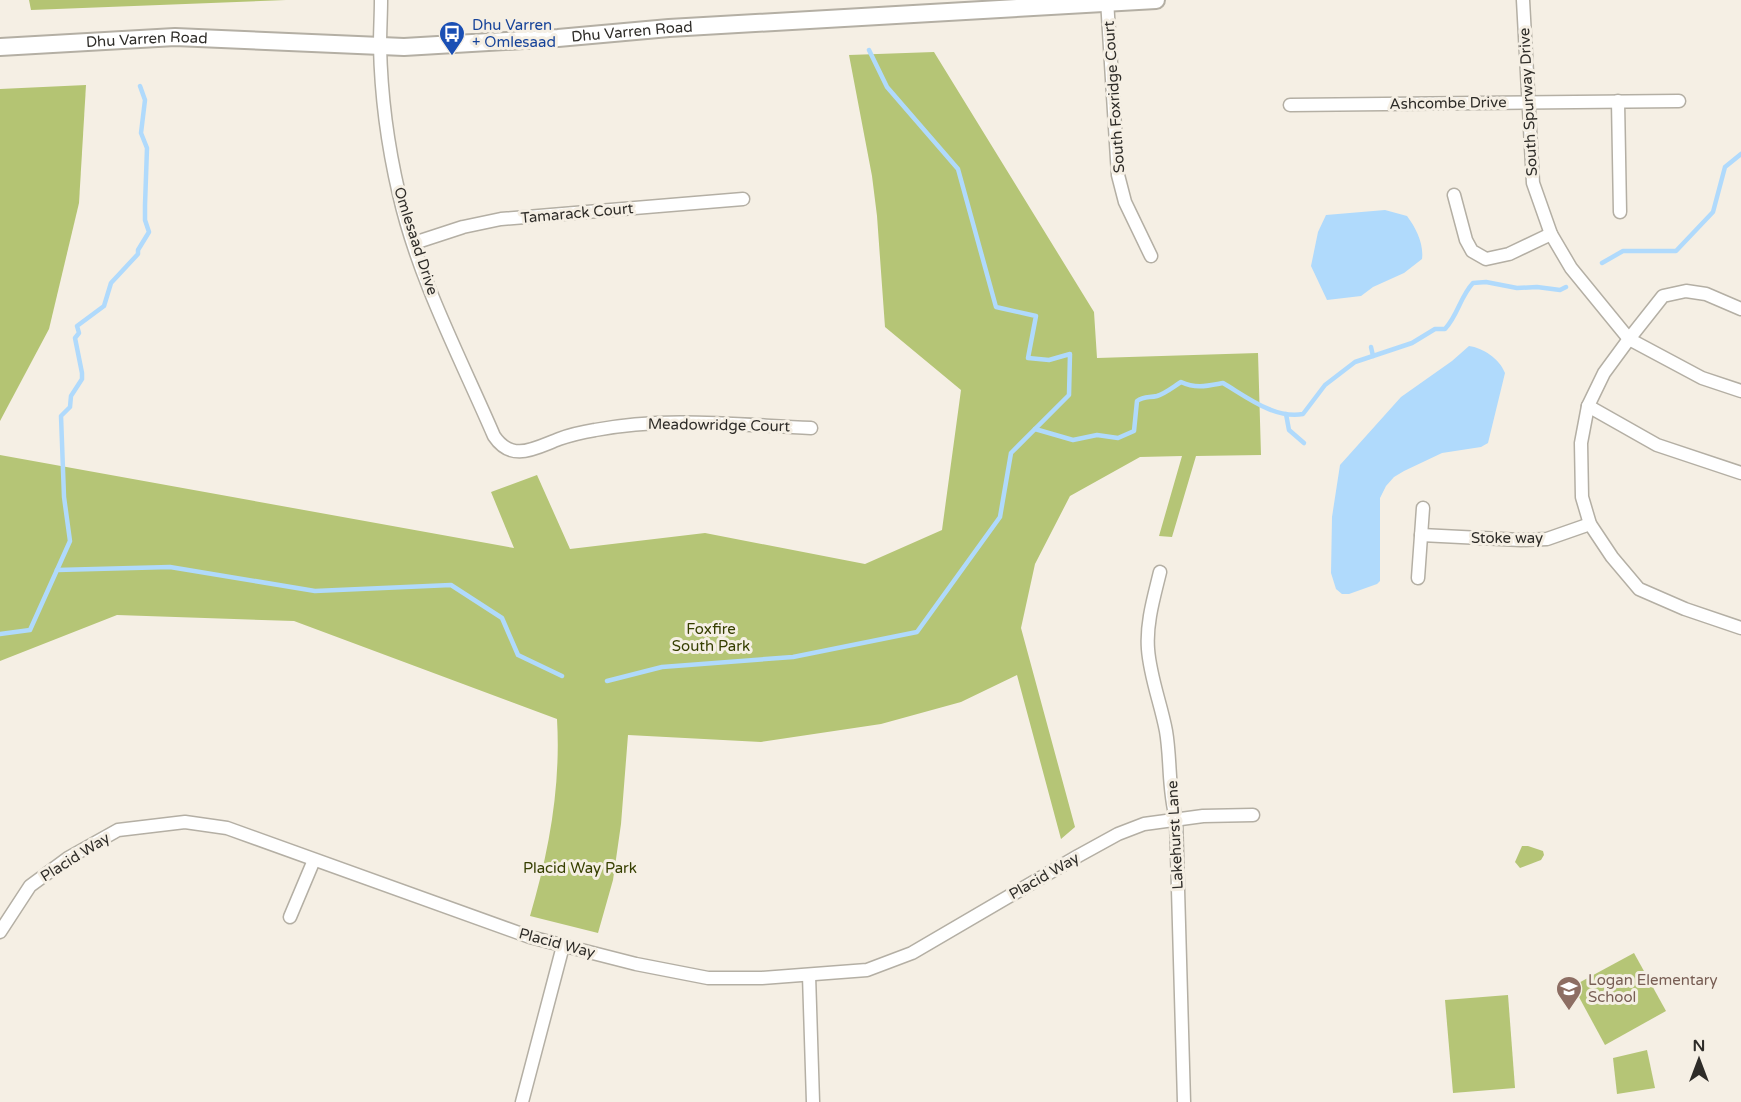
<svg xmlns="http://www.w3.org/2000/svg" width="1741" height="1102" font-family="'Varela Round',sans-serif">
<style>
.green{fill:#b5c576}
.forest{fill:#b4c473}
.water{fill:#b0dafc}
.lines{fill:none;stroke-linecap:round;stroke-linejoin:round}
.stream{stroke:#b0dafc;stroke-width:4.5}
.minor-casing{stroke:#b4afa4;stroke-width:15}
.secondary-casing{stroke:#b4afa4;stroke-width:20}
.minor{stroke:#fff;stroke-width:12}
.secondary{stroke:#fff;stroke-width:16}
.labels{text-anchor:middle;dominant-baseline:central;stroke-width:6;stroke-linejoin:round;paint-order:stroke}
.transit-label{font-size:15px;fill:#164399;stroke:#f5efe4;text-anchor:start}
.street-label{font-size:15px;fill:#2e2c28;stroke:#f5efe4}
.park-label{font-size:15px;fill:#363f00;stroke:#f5efe4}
.education-label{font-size:15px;fill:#785e54;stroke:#f5efe4;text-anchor:start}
</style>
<rect width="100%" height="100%" fill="#f5efe4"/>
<g class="green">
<path d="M934,52l160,260 3,46 161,-5 3,102 -65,1 -24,81 -13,-1 23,-80 -42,1 -70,39 -35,68 -14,64 54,199 -14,12 -44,-164 -56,27 -80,22 -120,18 -133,-7 -7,89 -8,56 -15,53 -68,-17c19,-64 31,-130 27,-197l-263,-98 -177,-6 -117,46v-206l514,93 -23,-56 46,-17 33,74 135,-16 160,31 77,-34 19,-140 -76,-63 -8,-111 -5,-40 -23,-121z"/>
<polygon points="1522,846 1528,846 1543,851 1544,855 1541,860 1520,868 1515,862"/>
<polygon points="1634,953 1666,1011 1605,1045 1573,986"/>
<polygon points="1508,995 1515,1088 1453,1093 1445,1000"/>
<polygon points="1647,1050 1655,1088 1617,1094 1613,1058"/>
</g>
<g class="forest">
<polygon points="29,0 286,0 31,10"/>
<polygon points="86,85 79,203 49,329 0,421 0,89"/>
</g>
<g class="water">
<path d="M1385,210l22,6c9,12 17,28 15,43l-18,14 -31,14 -12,9 -34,4 -16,-34 7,-34 8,-17z"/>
<path d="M1469,346c14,2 30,12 36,27l-17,70 -7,4 -39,6 -38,18 -10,6 -8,9 -6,12v83l-3,3 -28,10h-7l-6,-5 -5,-16 1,-56 8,-52 61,-68 51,-36z"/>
</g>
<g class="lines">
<g class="stream">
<polyline points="1602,263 1623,251 1676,251 1713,212 1725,167 1741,154"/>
<polyline points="1371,347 1373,356"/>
<polyline points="1286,414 1289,430 1304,443"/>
<path d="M1035,429l38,11 24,-5 21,3 16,-7 3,-30c7,-5 12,-3 20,-5 9,-3 16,-9 24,-14 15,7 26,4 42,1 24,14 51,36 80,31l22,-29 30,-23 57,-19 23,-14h10c13,-14 15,-32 28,-46l13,-1 31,6 20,-1 23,3 6,-3"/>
<polyline points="57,570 70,541 64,497 61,416 70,407 71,396 82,379 82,373 75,338 79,333 77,326 104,306 111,283 138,254 138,250 149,232 145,220 145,205 147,148 141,133 145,100 140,86"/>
<polyline points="0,634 30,630 57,570 170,567 315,591 451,585 502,618 518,655 562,676"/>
<polyline points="607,681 662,667 793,657 917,632 1000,517 1011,453 1069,395 1070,354 1049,360 1028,358 1036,316 996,307 958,169 887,87 869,50"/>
</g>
<defs>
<g id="minor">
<path d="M381,0c0,15 -1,30 -1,46 1,49 8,101 19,148 19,84 61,163 95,242 18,27 41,12 65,3 11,-4 24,-7 36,-9 71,-14 144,-5 216,-2"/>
<polyline points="1107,0 1118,175 1125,202 1151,256"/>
<polyline points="1523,0 1533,183 1551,234 1571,268 1629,339 1702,378 1741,391"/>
<polyline points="1618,101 1620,212"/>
<polyline points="1290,105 1679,101"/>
<polyline points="1454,195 1466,240 1472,251 1486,259 1509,254 1551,234"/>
<polyline points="414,243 463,227 501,219 743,199"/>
<polyline points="1741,309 1706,294 1686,291 1663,296 1629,339 1604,373 1588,406 1581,443 1582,497 1590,524 1612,557 1639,589 1685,609 1741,628"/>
<polyline points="1588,406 1657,445 1741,473"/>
<polyline points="1421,535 1521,540 1547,539 1590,524"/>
<path d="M1160,572c-6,25 -14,51 -12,77 2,28 13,55 18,82 5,29 2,59 10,87l8,284"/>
<polyline points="1418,578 1423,508"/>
<polyline points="290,917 314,860"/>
<polyline points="0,932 30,886 68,858 118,830 185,822 227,828 530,937 636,964 708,978 762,978 867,970 912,953 1078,856 1118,834 1144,824 1203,816 1253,815"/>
<polyline points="809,975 813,1102"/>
<polyline points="522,1102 563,946"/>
</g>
<g id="secondary">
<path id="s1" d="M0,47l175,-10 229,10 154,-9 111,-10 487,-28"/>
</g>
</defs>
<use href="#minor" class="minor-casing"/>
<use href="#secondary" class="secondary-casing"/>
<use href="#minor" class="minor"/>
<use href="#secondary" class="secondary"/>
</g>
<defs>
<symbol id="bus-pin" viewBox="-11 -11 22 30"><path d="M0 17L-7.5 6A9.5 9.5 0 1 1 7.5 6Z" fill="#1a4fb4" stroke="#f5efe4"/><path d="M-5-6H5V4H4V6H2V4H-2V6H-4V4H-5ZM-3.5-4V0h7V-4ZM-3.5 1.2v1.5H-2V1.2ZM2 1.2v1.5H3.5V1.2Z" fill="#fff"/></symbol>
<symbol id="school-pin" viewBox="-11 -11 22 30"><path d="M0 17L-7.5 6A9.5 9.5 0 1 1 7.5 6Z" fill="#8d6e63" stroke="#f5efe4"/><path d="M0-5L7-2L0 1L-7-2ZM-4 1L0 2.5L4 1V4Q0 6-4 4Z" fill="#fff"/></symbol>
</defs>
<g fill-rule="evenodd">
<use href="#bus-pin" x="437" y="19" width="30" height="40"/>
<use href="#school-pin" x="1554" y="974" width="30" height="40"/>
</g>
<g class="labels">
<g class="transit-label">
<text x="472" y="25">Dhu Varren<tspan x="472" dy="17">+ Omlesaad</tspan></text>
</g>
<g class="street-label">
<text stroke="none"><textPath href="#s1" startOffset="633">Dhu Varren Road</textPath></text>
<text stroke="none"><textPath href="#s1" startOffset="147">Dhu Varren Road</textPath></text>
<text transform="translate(1114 97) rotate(-94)">South Foxridge Court</text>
<text transform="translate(1528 102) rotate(-93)">South Spurway Drive</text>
<text transform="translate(1448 103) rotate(-1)">Ashcombe Drive</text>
<text transform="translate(577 213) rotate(-5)">Tamarack Court</text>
<text transform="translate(416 241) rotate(72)">Omlesaad Drive</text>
<text transform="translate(719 425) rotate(1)">Meadowridge Court</text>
<text x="1507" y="538">Stoke way</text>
<text transform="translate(1175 835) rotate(-93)">Lakehurst Lane</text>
<text transform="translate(75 857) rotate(-32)">Placid Way</text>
<text transform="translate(1044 876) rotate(-30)">Placid Way</text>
<text transform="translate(557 943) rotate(15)">Placid Way</text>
</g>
<g class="park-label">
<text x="711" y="629">Foxfire<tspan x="711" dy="17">South Park</tspan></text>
<text x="580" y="868">Placid Way Park</text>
</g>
<g class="education-label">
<text x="1588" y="980">Logan Elementary<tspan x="1588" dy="17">School</tspan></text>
</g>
</g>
<g transform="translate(1699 1060)" stroke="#f5efe4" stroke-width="4.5" paint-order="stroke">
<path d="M0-4.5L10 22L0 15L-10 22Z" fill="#2e2c28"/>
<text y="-9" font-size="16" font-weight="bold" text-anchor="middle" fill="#2e2c28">N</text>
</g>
</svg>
